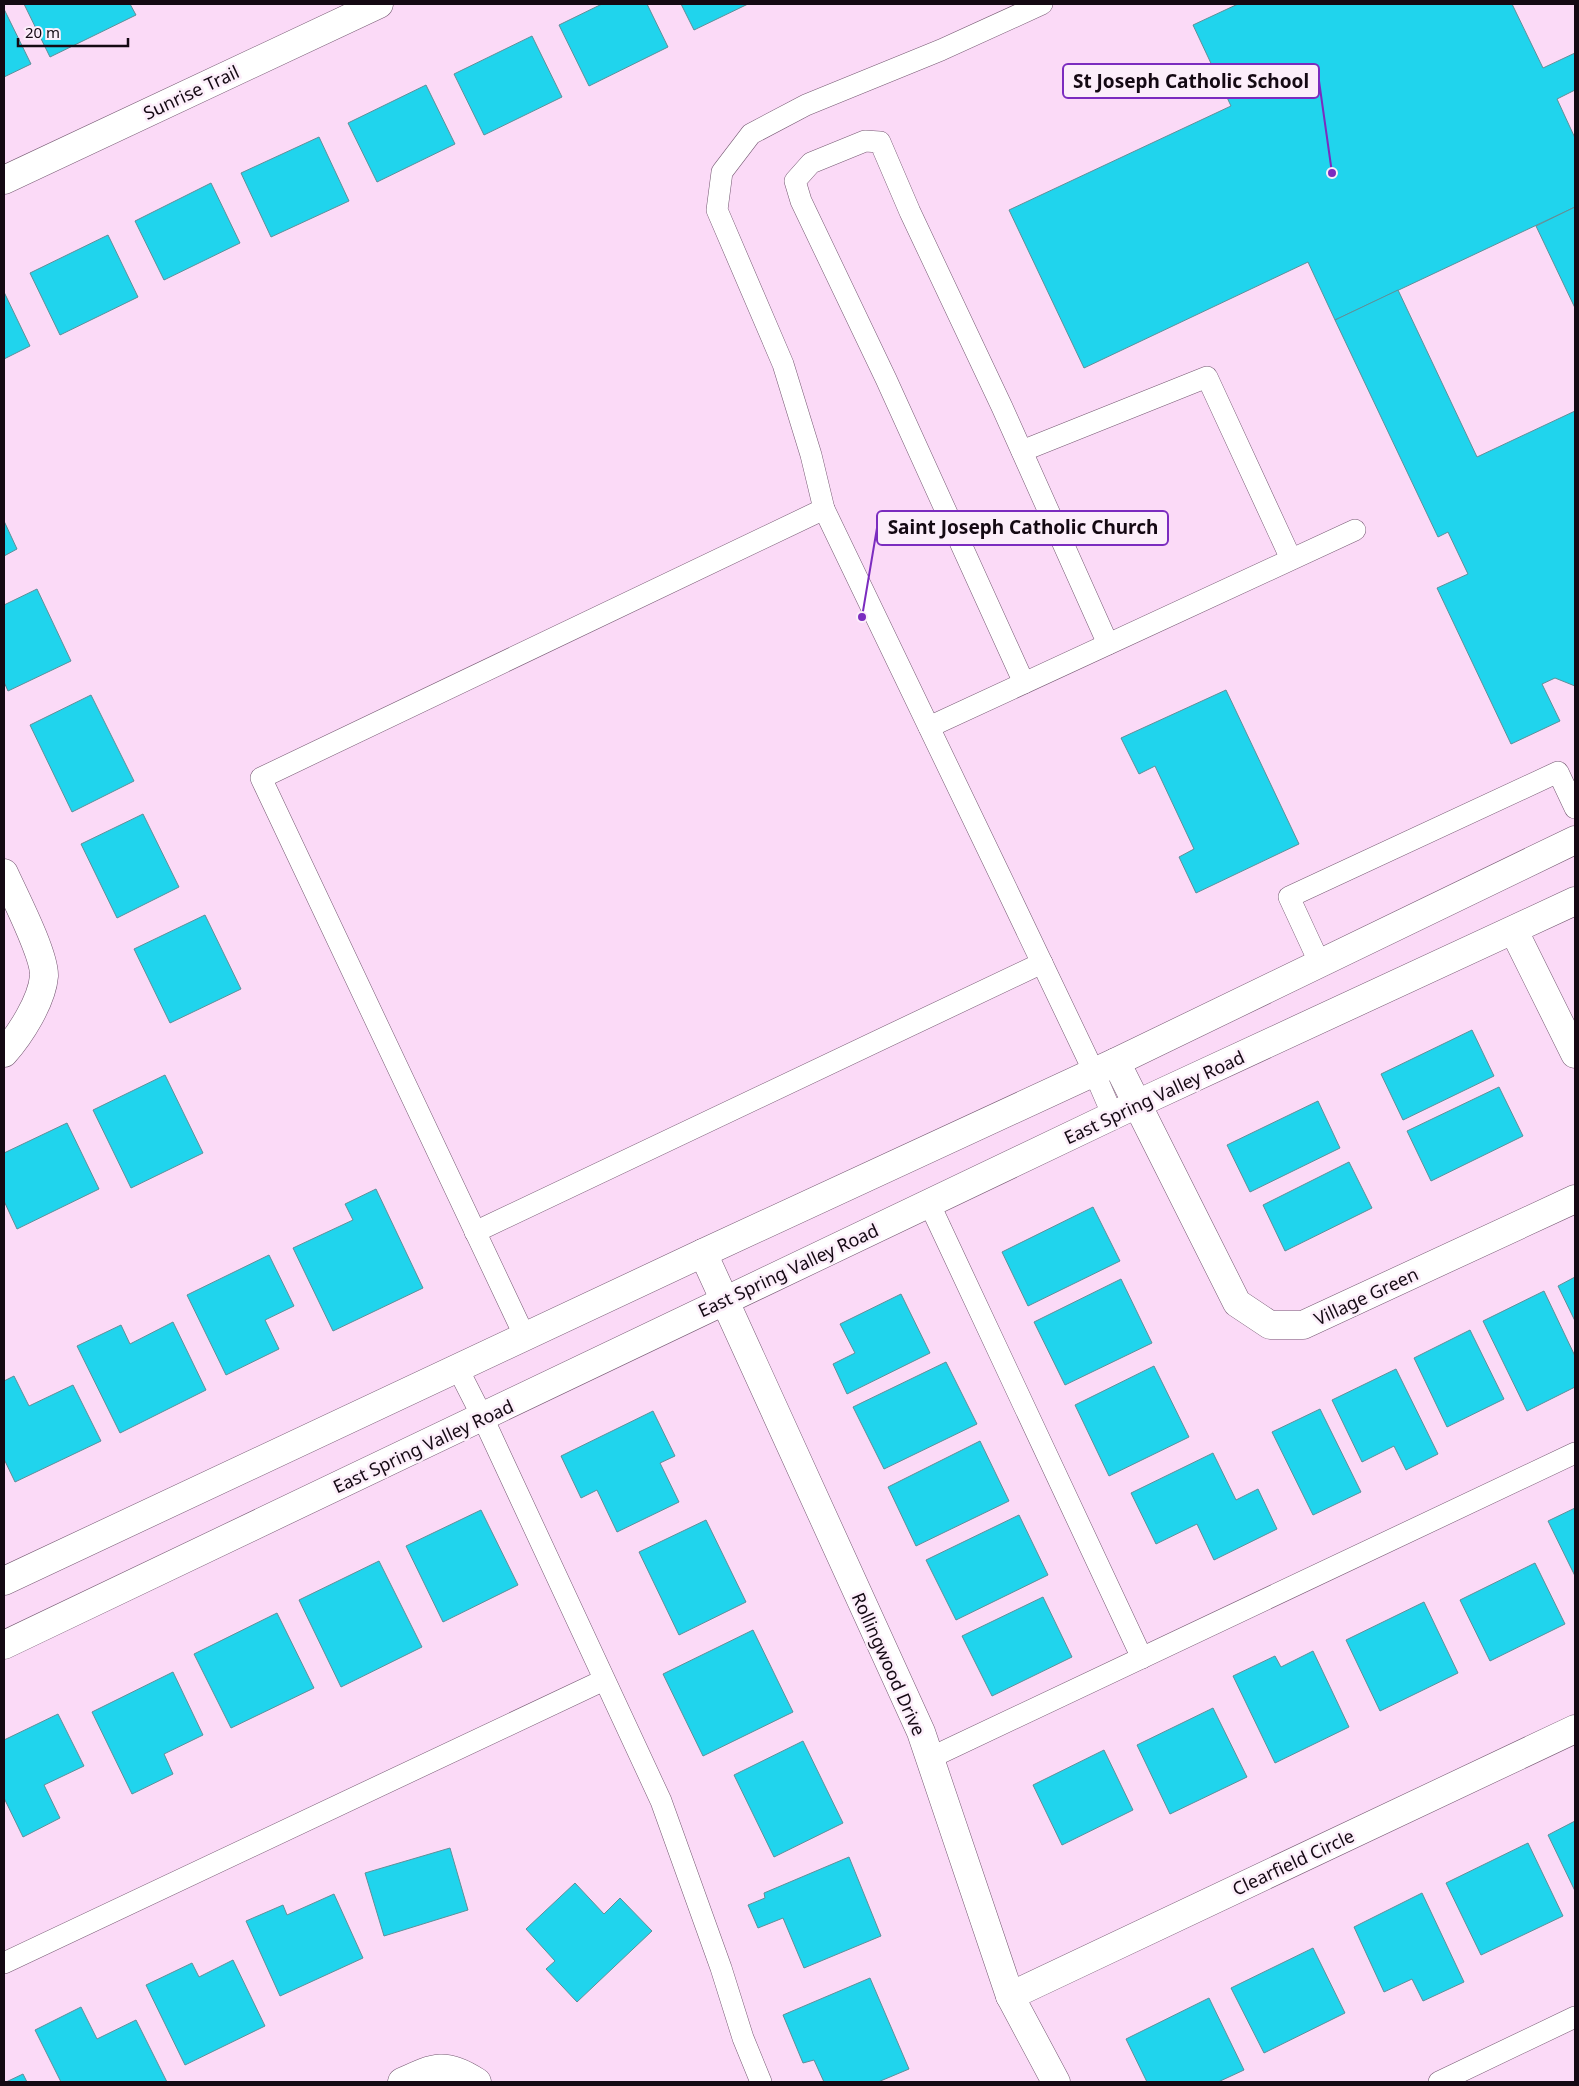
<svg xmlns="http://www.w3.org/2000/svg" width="1579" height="2086" font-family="'Noto Sans',sans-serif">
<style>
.building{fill:#20d4ed;stroke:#5f8f98}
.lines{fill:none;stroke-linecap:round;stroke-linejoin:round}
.service-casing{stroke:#755972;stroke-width:22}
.minor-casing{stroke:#755972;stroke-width:29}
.tertiary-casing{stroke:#755972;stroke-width:29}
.service{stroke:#fff;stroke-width:21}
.minor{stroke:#fff;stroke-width:28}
.tertiary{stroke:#fff;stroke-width:28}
.labels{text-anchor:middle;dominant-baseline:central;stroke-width:5;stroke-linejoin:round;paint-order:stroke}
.street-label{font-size:18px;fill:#140913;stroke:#fceefa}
.leader{fill:none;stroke:#7b2cbf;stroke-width:2}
.callout-dot{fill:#7b2cbf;stroke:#fceefa;stroke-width:2}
.callout{fill:#fceefa;stroke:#7b2cbf;stroke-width:2}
.callout-label{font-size:19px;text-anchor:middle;font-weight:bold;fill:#140913}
</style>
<rect width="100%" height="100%" fill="#fbdaf7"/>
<g class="building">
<polygon points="24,4 130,4 136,15 50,57"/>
<polygon points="602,4 647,4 668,47 589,86 559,25"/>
<polygon points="681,4 748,4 694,30"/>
<polygon points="1238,4 1512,4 1543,68 1575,53 1575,90 1557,99 1575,138 1575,207 1335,320 1308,262 1084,368 1009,210 1231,106 1193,25"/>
<polygon points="4,9 31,64 4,77"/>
<polygon points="532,36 562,97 484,135 454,74"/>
<polygon points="426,85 455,144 377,182 348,123"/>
<polygon points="319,137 349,201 271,237 241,173"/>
<polygon points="211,183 240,243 164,280 135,221"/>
<polygon points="1575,207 1575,308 1536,226"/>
<polygon points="108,235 138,297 60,335 30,273"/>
<polygon points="1398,290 1477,457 1575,411 1575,686 1555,678 1542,684 1560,721 1511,744 1437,588 1468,574 1448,532 1438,537 1335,320"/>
<polygon points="4,292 30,346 4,359"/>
<polygon points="4,521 17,549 4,556"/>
<polygon points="37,589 71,661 8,691 4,682 4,605"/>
<polygon points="1226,690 1299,844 1196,893 1179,857 1194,849 1155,766 1139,774 1121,738"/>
<polygon points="91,695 134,781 72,812 30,725"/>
<polygon points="143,814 179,887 117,918 81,844"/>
<polygon points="205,915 241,989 170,1023 134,949"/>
<polygon points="1472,1030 1494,1076 1403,1120 1381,1074"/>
<polygon points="165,1075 203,1153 131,1188 93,1110"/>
<polygon points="1499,1087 1523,1136 1431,1181 1407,1131"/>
<polygon points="1318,1101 1340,1148 1250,1192 1227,1145"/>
<polygon points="67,1123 99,1189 17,1229 4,1201 4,1153"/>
<polygon points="1349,1162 1372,1208 1285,1251 1263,1205"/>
<polygon points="376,1189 423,1288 333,1331 293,1248 353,1220 345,1204"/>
<polygon points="1093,1207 1120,1261 1028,1306 1002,1252"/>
<polygon points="269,1255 294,1306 265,1320 279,1349 226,1375 187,1295"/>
<polygon points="1575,1277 1575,1321 1558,1286"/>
<polygon points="1121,1279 1152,1343 1065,1385 1034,1322"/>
<polygon points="1544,1291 1575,1356 1575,1387 1527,1411 1483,1321"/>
<polygon points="901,1294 930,1353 847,1394 833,1364 855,1353 840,1324"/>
<polygon points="173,1322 206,1390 120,1433 77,1346 121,1325 130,1344"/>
<polygon points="1470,1330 1504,1399 1447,1427 1414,1358"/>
<polygon points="946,1362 977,1424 884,1469 853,1407"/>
<polygon points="1154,1366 1189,1437 1109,1476 1075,1405"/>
<polygon points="1396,1369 1438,1454 1406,1470 1394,1446 1362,1462 1332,1400"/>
<polygon points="14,1376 29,1406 73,1385 101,1441 15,1482 4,1459 4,1381"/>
<polygon points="1320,1409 1361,1492 1313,1515 1272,1432"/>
<polygon points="653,1411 675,1456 660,1463 679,1502 617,1532 597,1490 581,1498 561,1456"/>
<polygon points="980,1441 1009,1501 916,1546 888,1487"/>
<polygon points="1213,1453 1236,1500 1258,1489 1277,1529 1214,1560 1197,1524 1156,1544 1131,1493"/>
<polygon points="1575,1508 1575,1576 1548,1521"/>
<polygon points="481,1510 518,1585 443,1622 406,1546"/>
<polygon points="1019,1515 1048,1575 956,1620 926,1560"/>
<polygon points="706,1520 746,1602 679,1635 639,1552"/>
<polygon points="379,1561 422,1647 341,1687 299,1600"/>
<polygon points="1535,1563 1565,1624 1490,1661 1460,1600"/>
<polygon points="1043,1597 1072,1657 992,1696 962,1636"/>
<polygon points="1424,1602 1458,1673 1380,1711 1346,1640"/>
<polygon points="277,1613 314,1688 231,1728 194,1654"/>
<polygon points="753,1630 793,1712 703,1756 663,1674"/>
<polygon points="1313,1651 1349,1727 1275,1763 1233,1676 1275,1656 1281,1667"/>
<polygon points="173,1672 203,1735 164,1754 173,1774 132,1794 92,1712"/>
<polygon points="1213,1708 1247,1777 1170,1814 1137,1745"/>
<polygon points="58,1714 84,1766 44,1785 60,1818 23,1837 4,1798 4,1740"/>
<polygon points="803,1741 843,1823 774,1857 734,1775"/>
<polygon points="1104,1750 1133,1810 1062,1845 1033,1785"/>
<polygon points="1575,1821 1575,1891 1548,1835"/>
<polygon points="1528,1843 1563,1916 1481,1955 1446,1883"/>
<polygon points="450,1848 468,1910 384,1936 365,1873"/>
<polygon points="849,1857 881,1936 804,1968 783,1918 758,1928 748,1905 765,1898 764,1893"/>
<polygon points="575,1883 604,1914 620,1898 652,1931 577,2002 546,1969 555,1961 526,1929"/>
<polygon points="1422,1893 1464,1982 1423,2001 1412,1979 1384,1992 1354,1927"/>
<polygon points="334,1894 363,1958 280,1996 246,1921 283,1905 287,1915"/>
<polygon points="1313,1948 1345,2013 1264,2053 1231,1988"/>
<polygon points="233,1960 265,2026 185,2065 146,1985 192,1963 199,1977"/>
<polygon points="870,1978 909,2069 878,2082 824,2082 814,2060 803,2063 783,2015"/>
<polygon points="1209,1998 1244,2070 1218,2082 1147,2082 1126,2039"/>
<polygon points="81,2007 97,2039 136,2020 167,2082 61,2082 35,2030"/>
<polygon points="23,2074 27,2082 6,2082"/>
</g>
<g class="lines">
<defs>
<g id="service">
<polyline points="1022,451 1207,377 1291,559"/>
<polyline points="824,509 1000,875 1094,1072 1113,1116"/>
<polyline points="1024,683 886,379 801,201 795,181 811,163 865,141 880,142 910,212 1002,407 1108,644"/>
<polyline points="929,727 1355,530"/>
<polyline points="1320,964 1289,897 1558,772 1575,808"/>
<polyline points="929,1203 1142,1658"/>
<polyline points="475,1232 1042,963"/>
<polyline points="525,1337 261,778 824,509 811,455 783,364 717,210 722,172 751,134 806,105 941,50 1042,4"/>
<polyline points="458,1369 483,1418 661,1801 721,1968 743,2038 761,2082"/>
<polyline points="930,1758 1575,1453"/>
<polyline points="4,1963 604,1680"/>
<polyline points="1439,2082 1575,2017"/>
</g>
<g id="minor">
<polyline points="4,180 379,4"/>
<path d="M4,873c10,22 41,82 40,103 -2,25 -24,59 -40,77"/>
<polyline points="1514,931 1575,1054"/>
<polyline points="1116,1062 1237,1303 1270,1325 1303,1325 1575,1199"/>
<polyline points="703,1253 921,1732 1010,1996 1056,2082"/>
<polyline points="1010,1996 1575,1729"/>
<path d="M402,2082c32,-15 43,-21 75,0"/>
</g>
<g id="tertiary">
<polyline points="4,1581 703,1253 1116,1062 1575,840"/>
<polyline points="4,1645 1137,1104 1575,901"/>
</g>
</defs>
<use href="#service" class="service-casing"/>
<use href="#minor" class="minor-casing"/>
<use href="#tertiary" class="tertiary-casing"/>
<use href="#service" class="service"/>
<use href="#minor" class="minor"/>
<use href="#tertiary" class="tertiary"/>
</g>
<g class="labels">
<g class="street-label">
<text transform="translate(191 92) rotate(-25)">Sunrise Trail</text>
<text transform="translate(1154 1097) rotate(-25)">East Spring Valley Road</text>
<text transform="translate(788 1270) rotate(-25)">East Spring Valley Road</text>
<text transform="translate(1366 1296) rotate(-25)">Village Green</text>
<text transform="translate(423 1446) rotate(-25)">East Spring Valley Road</text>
<text transform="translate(889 1664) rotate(66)">Rollingwood Drive</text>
<text transform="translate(1293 1862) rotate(-25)">Clearfield Circle</text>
</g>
</g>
<path class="leader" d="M1332 173L1319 81M862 617L877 528"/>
<g class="callout-dot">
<circle cx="1332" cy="173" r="5"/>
<circle cx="862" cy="617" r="5"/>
</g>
<g class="callout">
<rect x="1063" y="64" width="256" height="34" rx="5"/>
<rect x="877" y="511" width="291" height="34" rx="5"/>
</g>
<g class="callout-label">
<text x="1191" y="88">St Joseph Catholic School</text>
<text x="1023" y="534">Saint Joseph Catholic Church</text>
</g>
<rect width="1579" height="2086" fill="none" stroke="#140913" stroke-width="10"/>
<path d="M18 38v8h110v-8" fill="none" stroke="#140913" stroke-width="2.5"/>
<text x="25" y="38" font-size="15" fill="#140913" stroke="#fceefa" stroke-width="4" paint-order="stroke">20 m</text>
</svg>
